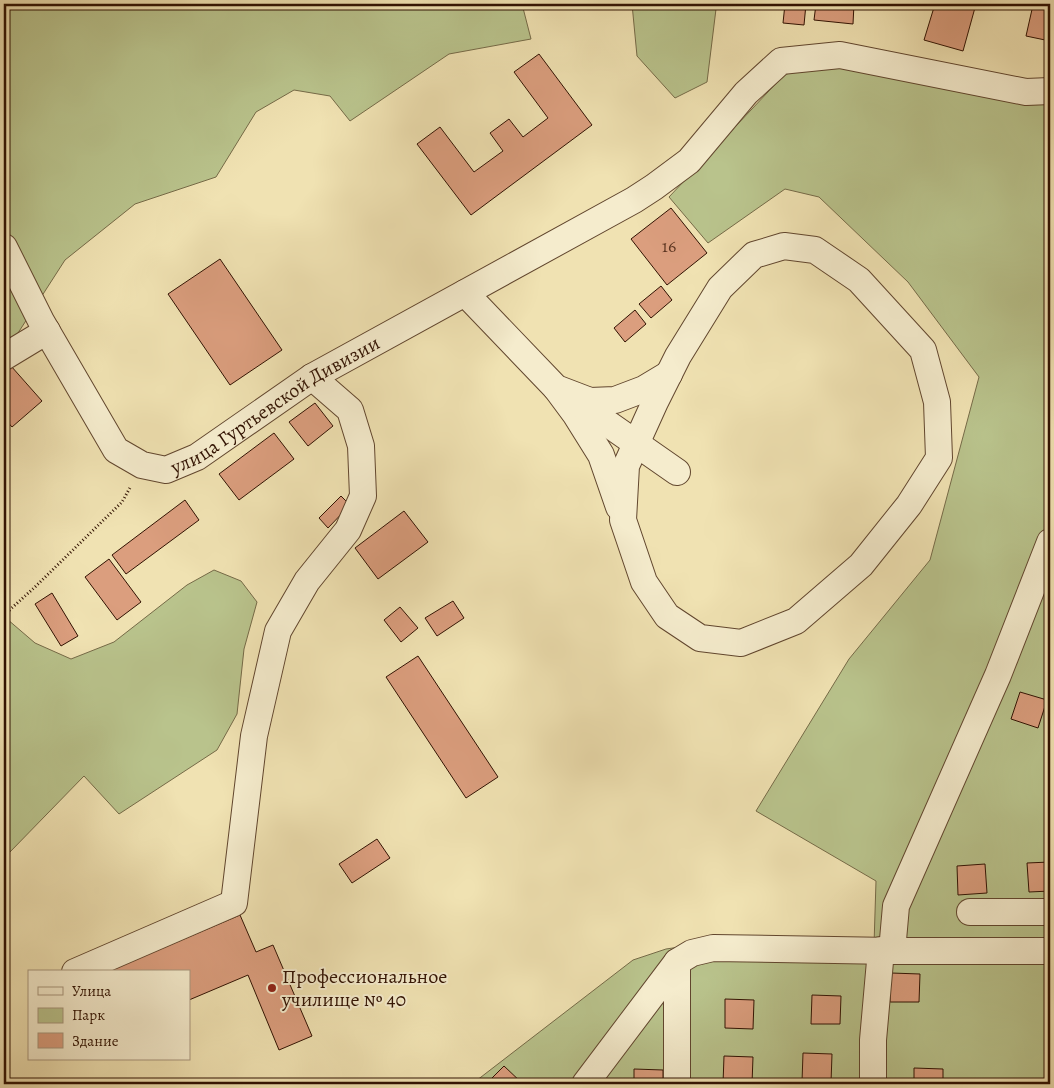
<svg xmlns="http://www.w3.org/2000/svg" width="1054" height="1088" font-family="Alegreya,serif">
<rect width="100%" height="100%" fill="#f0e2b2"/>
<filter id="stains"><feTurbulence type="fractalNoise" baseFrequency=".004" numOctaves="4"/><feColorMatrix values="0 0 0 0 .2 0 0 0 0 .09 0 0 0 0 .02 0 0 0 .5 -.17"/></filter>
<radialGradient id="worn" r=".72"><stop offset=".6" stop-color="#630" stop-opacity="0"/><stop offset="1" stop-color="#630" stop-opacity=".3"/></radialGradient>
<!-- green -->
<path fill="#b9c38c" stroke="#756a47" d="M 4,4 L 522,4 L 531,39 L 449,54 L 350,121 L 330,96 L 294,90 L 256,112 L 216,177 L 135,204 L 65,260 L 18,333 L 4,346 Z
M 632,4 L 715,4 L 716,9 L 707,82 L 675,98 L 637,56 Z
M 818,63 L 1050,102 L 1050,1084 L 472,1084 L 633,960 L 666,949 L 707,943 L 874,945 L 876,881 L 756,811 L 849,659 L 930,560 L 979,377 L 908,282 L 819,197 L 785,189 L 708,243 L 669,197 L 784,75 Z
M 214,570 L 241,581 L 257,602 L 244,649 L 237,714 L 217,750 L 119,814 L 84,776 L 9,853 L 4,844 L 4,621 L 7,619 L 35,643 L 71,659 L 114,642 L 187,585 Z"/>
<!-- building -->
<path fill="#db9e7e" stroke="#311202" d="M 785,4 L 806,4 L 804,25 L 783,23 Z
M 816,4 L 854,4 L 853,24 L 814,20 Z
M 935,4 L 976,4 L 963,51 L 924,40 Z
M 1033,5 L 1050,9 L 1050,41 L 1026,36 Z
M 539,54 L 592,125 L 471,215 L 417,144 L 440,127 L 474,172 L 503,151 L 490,133 L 509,119 L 523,137 L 548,118 L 514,72 Z
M 671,208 L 707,253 L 667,285 L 631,239 Z
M 220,259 L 282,350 L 230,385 L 168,294 Z
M 661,286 L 672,300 L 651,318 L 639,304 Z
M 635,310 L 646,324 L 625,342 L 614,328 Z
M 11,366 L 42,401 L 12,427 L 4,418 L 4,373 Z
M 315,403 L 333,426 L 308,446 L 289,422 Z
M 274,433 L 294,459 L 239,500 L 219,474 Z
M 341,496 L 350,505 L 328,528 L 319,518 Z
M 185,500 L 199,520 L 126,574 L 112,555 Z
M 404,511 L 428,542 L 378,579 L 355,548 Z
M 109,559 L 141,602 L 117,620 L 85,577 Z
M 52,593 L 78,636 L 61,646 L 35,604 Z
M 453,601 L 464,618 L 437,636 L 425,618 Z
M 400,607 L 418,628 L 401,642 L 384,620 Z
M 418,656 L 498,777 L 466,798 L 386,677 Z
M 1020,692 L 1047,700 L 1038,728 L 1011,719 Z
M 377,839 L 390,858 L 352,883 L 339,864 Z
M 1050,862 L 1050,891 L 1029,892 L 1027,863 Z
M 985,864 L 987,893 L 958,895 L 957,866 Z
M 240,915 L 256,952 L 273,945 L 312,1036 L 279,1050 L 248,975 L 189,1000 L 189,972 L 106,972 Z
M 891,973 L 920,974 L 919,1002 L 890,1002 Z
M 812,995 L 841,996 L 840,1024 L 811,1024 Z
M 725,999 L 754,1000 L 753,1029 L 725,1028 Z
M 1048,1051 L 1050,1051 L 1050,1079 L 1047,1079 Z
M 803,1053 L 832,1054 L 831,1083 L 802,1082 Z
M 724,1056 L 753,1057 L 752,1084 L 723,1084 Z
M 504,1066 L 523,1084 L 486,1084 Z
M 914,1068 L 943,1069 L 943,1084 L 914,1084 Z
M 634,1069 L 663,1070 L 663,1084 L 634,1084 Z"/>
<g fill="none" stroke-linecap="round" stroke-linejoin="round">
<defs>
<g id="minor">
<path d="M 784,246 L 815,250 L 859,280 L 923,350 L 937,402 L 939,458 L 909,505 L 861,565 L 796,621 L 741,643 L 700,638 L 667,616 L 644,582 L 623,520 L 626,466 L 655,402 L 678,356 L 720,288 L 754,255 Z"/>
<path id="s1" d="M 4,247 L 41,321 L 116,450 L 142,465 L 166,470 L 197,457 L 312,377 L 634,200 L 654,187 L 689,161 L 746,93 L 781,61 L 840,55 L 1026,92 L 1050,91"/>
<path d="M 465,293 L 556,388 L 590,401 L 615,400 L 644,389 L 669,374"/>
<path d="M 4,357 L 47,331"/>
<path d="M 556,388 L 576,415 L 601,455 L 619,507"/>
<path d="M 571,398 L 677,472"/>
<path d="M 1050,542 L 998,675 L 896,906 L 892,951 L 1050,951"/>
<path d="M 970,912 L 1050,912"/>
<path d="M 75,972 L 234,903 L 254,736 L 278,631 L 307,581 L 348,530 L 363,496 L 361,446 L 350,410 L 312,377"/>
<path d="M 585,1084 L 677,962 L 692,953 L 713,948 L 892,951"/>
<path d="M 677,1084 L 677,962"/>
<path d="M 873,1084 L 873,1040 L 881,950"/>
</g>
</defs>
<!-- minor casing -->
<use href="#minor" stroke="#61462e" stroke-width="28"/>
<!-- path -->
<path stroke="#311202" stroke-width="3" stroke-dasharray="1 2.5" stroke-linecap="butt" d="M 4,615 L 35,587 L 122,502 L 131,486"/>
<!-- minor -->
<use href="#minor" stroke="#f5eccd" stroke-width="26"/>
</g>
<!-- markers -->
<circle fill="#8f2418" stroke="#f5eccd" stroke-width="2" cx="272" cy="988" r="5"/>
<g text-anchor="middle" stroke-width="4" stroke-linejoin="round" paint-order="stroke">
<!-- number labels -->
<g font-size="18" fill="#5c3521">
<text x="669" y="252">16</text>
</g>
<!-- street labels -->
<g font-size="20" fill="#311202" stroke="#f5eccd">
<text dy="7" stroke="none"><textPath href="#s1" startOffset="414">улица Гуртьевской Дивизии</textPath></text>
</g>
<!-- poi labels -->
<g font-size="20" fill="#311202" stroke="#f5eccd" text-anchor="start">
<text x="282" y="983">Профессиональное<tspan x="282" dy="23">училище № 40</tspan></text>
</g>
</g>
<!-- margin -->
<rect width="1054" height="1088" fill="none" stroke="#f0e2b2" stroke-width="20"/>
<rect x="5" y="5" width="1044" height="1078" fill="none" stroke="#311202" stroke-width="2.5"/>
<rect x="10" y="10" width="1034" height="1068" fill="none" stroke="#311202"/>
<!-- legend -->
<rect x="28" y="970" width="162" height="90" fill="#f5eccd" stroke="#a7957c"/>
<rect x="38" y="987" width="25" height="8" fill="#f5eccd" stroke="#a7957c"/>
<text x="72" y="996" font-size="15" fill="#311202">Улица</text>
<rect x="38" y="1008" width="25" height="15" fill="#b9c38c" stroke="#a7957c"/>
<text x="72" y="1020" font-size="15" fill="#311202">Парк</text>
<rect x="38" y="1033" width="25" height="15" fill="#db9e7e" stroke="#a7957c"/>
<text x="72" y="1046" font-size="15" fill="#311202">Здание</text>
<rect width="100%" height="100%" filter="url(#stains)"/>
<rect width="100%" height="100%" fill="url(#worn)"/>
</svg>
